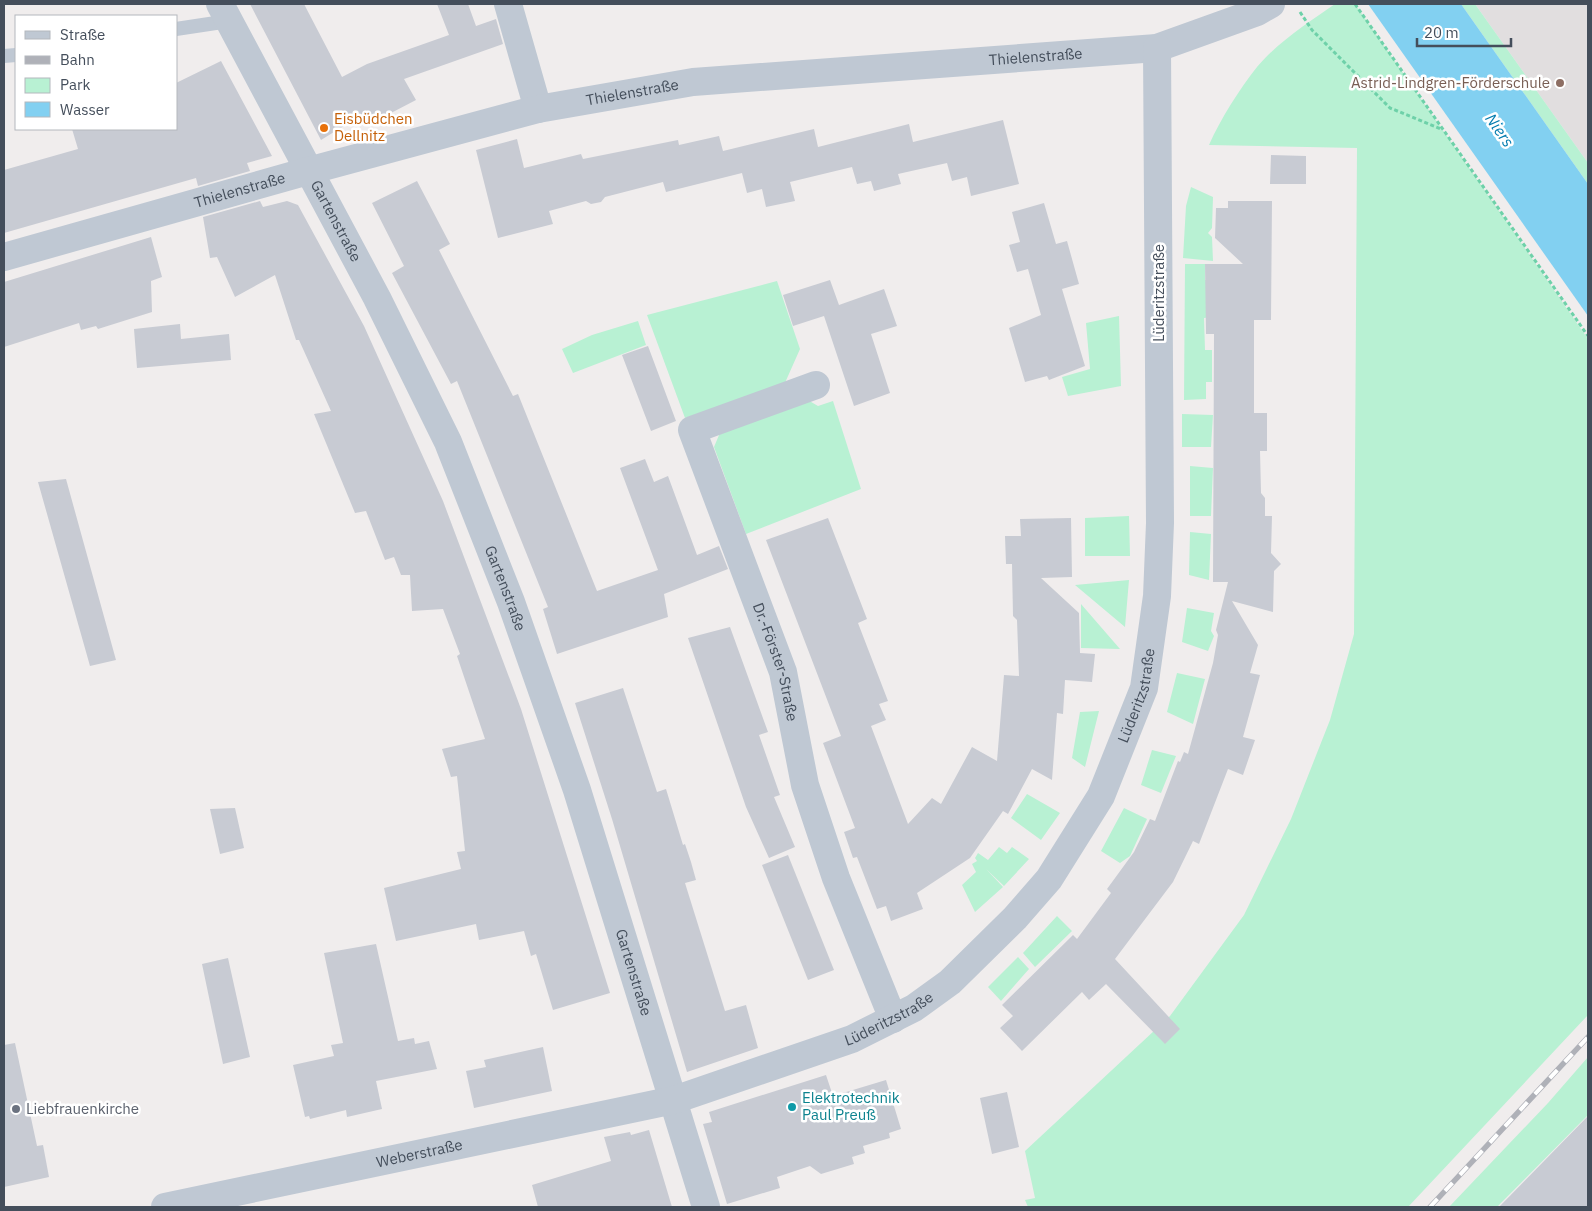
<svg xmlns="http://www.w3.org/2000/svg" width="1592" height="1211" font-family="'IBM Plex Sans',sans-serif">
<rect width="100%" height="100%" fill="#f0eded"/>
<!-- education -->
<path fill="#e1dedf" d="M 1475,4 L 1588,4 L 1588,163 Z"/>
<!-- green -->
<path fill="#b8f1d3" d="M 1335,4 L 1355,4 L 1588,339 L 1588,1015 L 1408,1207 L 1028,1207 L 1025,1200 L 1035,1198 L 1025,1151 L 1170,1016 L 1244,915 L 1291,819 L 1330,720 L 1354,634 L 1357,148 L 1209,145 C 1221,118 1239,90 1257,67 C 1278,42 1309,22 1335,4 Z
M 1461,4 L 1475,4 L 1588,163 L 1588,184 Z
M 1191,187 L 1213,197 L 1212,228 L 1208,233 L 1212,237 L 1213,261 L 1183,258 L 1186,206 Z
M 1185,264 L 1205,264 L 1205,280 L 1214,280 L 1214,317 L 1204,318 L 1205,350 L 1212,350 L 1212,382 L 1206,382 L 1206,399 L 1184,400 Z
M 777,281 L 800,349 L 784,385 L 685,418 L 647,315 Z
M 1119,316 L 1121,386 L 1068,396 L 1062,377 L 1090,369 L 1086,323 Z
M 638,321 L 646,345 L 573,373 L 562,349 L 592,335 Z
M 806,399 L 818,406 L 833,401 L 861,489 L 746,534 L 714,447 L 722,428 Z
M 1182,414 L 1213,415 L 1211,447 L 1182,447 Z
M 1190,466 L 1213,468 L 1211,516 L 1190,516 Z
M 1129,516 L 1130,556 L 1085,556 L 1085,518 Z
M 1190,532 L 1211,534 L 1209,580 L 1189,575 Z
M 1129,580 L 1125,627 L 1075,585 Z
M 1081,604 L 1120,649 L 1081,648 Z
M 1187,608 L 1214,613 L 1211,631 L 1214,636 L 1208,651 L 1182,642 Z
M 1177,673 L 1205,679 L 1193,724 L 1167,712 Z
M 1099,711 L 1085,767 L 1072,758 L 1080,712 Z
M 1152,750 L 1176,756 L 1161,793 L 1141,785 Z
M 1027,794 L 1060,813 L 1041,840 L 1011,818 Z
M 1124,808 L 1147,819 L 1130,856 L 1120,863 L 1101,851 Z
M 999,847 L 1007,853 L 1012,847 L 1029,859 L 1004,886 L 986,869 L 1003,887 L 975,912 L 962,885 L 976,872 L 972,864 L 977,861 L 975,858 L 978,853 L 988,860 Z
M 1057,916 L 1072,931 L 1035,967 L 1023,953 Z
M 1018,957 L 1029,969 L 1001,1001 L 988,987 Z
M 1588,1057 L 1588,1115 L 1497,1207 L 1449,1207 L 1548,1103 Z"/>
<!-- water -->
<path fill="#82d0f1" d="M 1368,4 L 1461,4 L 1588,184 L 1588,316 Z"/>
<!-- building -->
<path fill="#c8cbd3" d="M 250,4 L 304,4 L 342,77 L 367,64 L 449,35 L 437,4 L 468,4 L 476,26 L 496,19 L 503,44 L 404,79 L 416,100 L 366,126 L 360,116 L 321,140 Z
M 221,61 L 272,156 L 247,163 L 250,171 L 198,186 L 196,178 L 4,233 L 4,170 L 78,149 L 72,129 L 176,129 L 176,83 Z
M 1003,120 L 1019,184 L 971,196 L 967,177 L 952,181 L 947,163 L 898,174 L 901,184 L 874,191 L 871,181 L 857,184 L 852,167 L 790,182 L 795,201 L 766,207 L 762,189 L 747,193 L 742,173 L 666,192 L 663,182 L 605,197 L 601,202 L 591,204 L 586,201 L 549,211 L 553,224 L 498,238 L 476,150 L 517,139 L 524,168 L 581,154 L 583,159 L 678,140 L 679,145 L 719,136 L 723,151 L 814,129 L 818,147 L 909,124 L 913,142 Z
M 1271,155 L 1306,156 L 1306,184 L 1270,184 Z
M 417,181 L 450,244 L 439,250 L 513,396 L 518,394 L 597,591 L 658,570 L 620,468 L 645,459 L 654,482 L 668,476 L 697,555 L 719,546 L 728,569 L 664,594 L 668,617 L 557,654 L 543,609 L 548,607 L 457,381 L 451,384 L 392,273 L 404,266 L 372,203 Z
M 260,201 L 263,207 L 287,201 L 298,205 L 364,326 L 443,501 L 521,709 L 610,993 L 553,1010 L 536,954 L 531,956 L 524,931 L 479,940 L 476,924 L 396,941 L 384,888 L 461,869 L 457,852 L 465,851 L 457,776 L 451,777 L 442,749 L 485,739 L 457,656 L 460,654 L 443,609 L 412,611 L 410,575 L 401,575 L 394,557 L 385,560 L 366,511 L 355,513 L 314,414 L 331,411 L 299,340 L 296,340 L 275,275 L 235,297 L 217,257 L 210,258 L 203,217 Z
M 1228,201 L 1272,201 L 1271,320 L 1254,320 L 1254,413 L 1267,413 L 1267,451 L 1260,451 L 1261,493 L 1265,498 L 1265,516 L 1272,516 L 1271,553 L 1281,564 L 1274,571 L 1273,612 L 1232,601 L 1258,645 L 1250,673 L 1260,675 L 1243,737 L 1255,740 L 1243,775 L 1228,769 L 1199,844 L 1193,841 L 1173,882 L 1115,959 L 1180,1029 L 1165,1044 L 1106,984 L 1089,1000 L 1082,992 L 1022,1051 L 1000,1028 L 1013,1016 L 1002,1005 L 1073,935 L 1077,939 L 1111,893 L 1107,889 L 1134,852 L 1150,819 L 1155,821 L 1178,761 L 1180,762 L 1184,752 L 1188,754 L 1213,663 L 1218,635 L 1216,630 L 1228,582 L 1213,582 L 1214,334 L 1206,334 L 1205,264 L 1243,264 L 1215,238 L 1216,208 L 1228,208 Z
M 1044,203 L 1056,244 L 1067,241 L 1079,284 L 1062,289 L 1085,366 L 1049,380 L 1047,376 L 1025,382 L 1009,328 L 1041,315 L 1028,269 L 1017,272 L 1009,245 L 1020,242 L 1012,212 Z
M 151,237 L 162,277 L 151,281 L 152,312 L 98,329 L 96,326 L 81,330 L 79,323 L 4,347 L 4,282 Z
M 830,280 L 839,305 L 884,289 L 897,326 L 871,334 L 890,393 L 854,406 L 824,316 L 793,326 L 783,295 Z
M 180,324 L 181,339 L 229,334 L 231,360 L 137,368 L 134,329 Z
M 648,346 L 676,421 L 651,431 L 622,355 Z
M 66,479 L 116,660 L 90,666 L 38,482 Z
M 828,518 L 867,619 L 858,623 L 888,701 L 879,704 L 886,720 L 871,726 L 908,824 L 932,798 L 941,804 L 972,747 L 997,761 L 1004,675 L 1019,676 L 1017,620 L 1013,616 L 1012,564 L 1006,564 L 1005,536 L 1021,536 L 1020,519 L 1071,518 L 1072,577 L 1041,578 L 1079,613 L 1080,653 L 1095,654 L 1092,682 L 1065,680 L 1063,714 L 1057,713 L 1052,780 L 1032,769 L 1008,814 L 1003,811 L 970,858 L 917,893 L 923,909 L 891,921 L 886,906 L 877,909 L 857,857 L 853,858 L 844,832 L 855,828 L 823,743 L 841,736 L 766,540 Z
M 730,627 L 768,732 L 759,735 L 780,795 L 774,797 L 795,847 L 769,858 L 746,807 L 688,638 Z
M 623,688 L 657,792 L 666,789 L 683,845 L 685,844 L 691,862 L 696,880 L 685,883 L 725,1011 L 746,1005 L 758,1048 L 687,1072 L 612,819 L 575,703 Z
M 235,808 L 244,848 L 220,854 L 210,809 Z
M 788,855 L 834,970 L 808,980 L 762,865 Z
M 376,944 L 398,1041 L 414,1038 L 415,1044 L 429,1041 L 437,1069 L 376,1081 L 382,1109 L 347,1117 L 346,1110 L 310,1119 L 309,1116 L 305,1117 L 293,1065 L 334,1056 L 331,1045 L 343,1043 L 324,953 Z
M 228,958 L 250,1057 L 223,1064 L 202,964 Z
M 15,1043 L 37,1146 L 43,1145 L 49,1177 L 4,1187 L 4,1045 Z
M 543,1047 L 552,1091 L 474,1108 L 466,1071 L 486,1067 L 484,1060 Z
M 826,1075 L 833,1096 L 886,1080 L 901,1129 L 889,1133 L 890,1138 L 863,1146 L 865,1153 L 852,1157 L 854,1164 L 821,1174 L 810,1166 L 777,1177 L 780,1188 L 727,1204 L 703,1124 L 712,1122 L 709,1112 Z
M 1007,1092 L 1019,1147 L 992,1154 L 980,1098 Z
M 1588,1116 L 1588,1207 L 1499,1207 Z
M 649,1130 L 672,1207 L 538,1207 L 532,1185 L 611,1161 L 604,1137 L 630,1132 L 631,1135 Z"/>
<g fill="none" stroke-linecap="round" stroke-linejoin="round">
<!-- path -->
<path stroke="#6ed1a9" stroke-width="3" stroke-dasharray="4 2.5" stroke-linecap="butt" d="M 1355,4 L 1588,336
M 1300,12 L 1312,30 L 1390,108 L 1441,129"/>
<!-- lane -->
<path stroke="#bfc8d3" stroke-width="14" d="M 176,29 L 229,21
M 4,56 L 16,55"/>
<!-- street -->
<g stroke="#bfc8d3" stroke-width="28">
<path id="s1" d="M 220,4 L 377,298 L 448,442 L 511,602 L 577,790 L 706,1207"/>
<path d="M 508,4 L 538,109"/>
<path id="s2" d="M 4,257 L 308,171 L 538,109 L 693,82 L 1157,48 L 1257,12 L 1271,4"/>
<path id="s3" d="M 816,385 L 692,430 L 783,672 L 805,785 L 836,878 L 893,1019"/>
<path id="s4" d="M 165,1207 L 674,1100 L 852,1039 L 914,1008 L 950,982 L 1015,918 L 1049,879 L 1101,796 L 1144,688 L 1157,596 L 1160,523 L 1157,48"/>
</g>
<defs>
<path id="rail" d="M 1430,1207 L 1588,1037"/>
</defs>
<!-- rail casing -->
<use href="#rail" stroke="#afb1b8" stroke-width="5.5"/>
<!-- rail -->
<use href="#rail" stroke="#fff" stroke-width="4" stroke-dasharray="11" stroke-linecap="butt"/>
</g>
<!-- markers -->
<circle fill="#8d6e63" stroke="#fff" stroke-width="2" cx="1560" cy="83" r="5"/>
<circle fill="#e8710a" stroke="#fff" stroke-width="2" cx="324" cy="128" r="5"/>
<circle fill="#0f9aa8" stroke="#fff" stroke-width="2" cx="792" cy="1107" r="5"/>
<circle fill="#6b7280" stroke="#fff" stroke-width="2" cx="16" cy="1109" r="5"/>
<g text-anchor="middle" stroke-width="5" stroke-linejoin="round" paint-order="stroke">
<!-- street labels -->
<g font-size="15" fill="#444e5b" stroke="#fff">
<text dy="5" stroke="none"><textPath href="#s2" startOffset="1055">Thielenstraße</textPath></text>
<text dy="5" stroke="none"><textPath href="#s2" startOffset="650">Thielenstraße</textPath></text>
<text dy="5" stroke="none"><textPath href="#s2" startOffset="245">Thielenstraße</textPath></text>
<text dy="5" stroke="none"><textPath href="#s1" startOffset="246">Gartenstraße</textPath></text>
<text transform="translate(1159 293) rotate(-90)" y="5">Lüderitzstraße</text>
<text dy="5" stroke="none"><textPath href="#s1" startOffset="651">Gartenstraße</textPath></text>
<text dy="5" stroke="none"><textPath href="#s3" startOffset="379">Dr.-Förster-Straße</textPath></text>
<text dy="5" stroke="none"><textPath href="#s4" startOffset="1170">Lüderitzstraße</textPath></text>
<text dy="5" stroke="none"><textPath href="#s1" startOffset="1056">Gartenstraße</textPath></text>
<text dy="5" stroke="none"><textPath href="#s4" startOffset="750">Lüderitzstraße</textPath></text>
<text dy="5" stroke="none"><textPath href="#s4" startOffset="260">Weberstraße</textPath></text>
</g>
<!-- education labels -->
<g font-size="15" fill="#785e54" stroke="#fff" text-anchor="end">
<text x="1550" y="88">Astrid-Lindgren-Förderschule</text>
</g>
<!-- food labels -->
<g font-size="15" fill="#c56008" stroke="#fff" text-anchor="start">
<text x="334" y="124">Eisbüdchen<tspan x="334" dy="17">Dellnitz</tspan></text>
</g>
<!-- culture labels -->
<g font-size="15" fill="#0d838f" stroke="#fff" text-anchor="start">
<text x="802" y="1103">Elektrotechnik<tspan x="802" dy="17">Paul Preuß</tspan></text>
</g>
<!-- worship labels -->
<g font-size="15" fill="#5b616d" stroke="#fff" text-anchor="start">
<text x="26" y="1114">Liebfrauenkirche</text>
</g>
<!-- water labels -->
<g font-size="16" font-style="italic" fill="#047caf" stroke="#fff">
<text transform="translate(1500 130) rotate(55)" y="6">Niers</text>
</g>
</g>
<!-- border -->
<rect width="1592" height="1211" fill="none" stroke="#444e5b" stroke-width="10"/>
<!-- legend -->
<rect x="15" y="15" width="162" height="115" fill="#ffffff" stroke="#b4b8bd"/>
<rect x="25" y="31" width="25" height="8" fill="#bfc8d3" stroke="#b4b8bd"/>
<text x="60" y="40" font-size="15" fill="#444e5b">Straße</text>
<rect x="25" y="56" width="25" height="8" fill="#afb1b8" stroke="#b4b8bd"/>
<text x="60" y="65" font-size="15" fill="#444e5b">Bahn</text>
<rect x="25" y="78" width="25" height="15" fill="#b8f1d3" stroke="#b4b8bd"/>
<text x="60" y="90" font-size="15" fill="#444e5b">Park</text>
<rect x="25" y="102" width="25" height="15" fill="#82d0f1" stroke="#b4b8bd"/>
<text x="60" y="115" font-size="15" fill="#444e5b">Wasser</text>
<!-- scale -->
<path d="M1417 38v8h94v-8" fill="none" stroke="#444e5b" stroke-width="2.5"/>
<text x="1424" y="38" font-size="15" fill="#444e5b" stroke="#ffffff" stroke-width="4" paint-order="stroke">20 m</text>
</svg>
